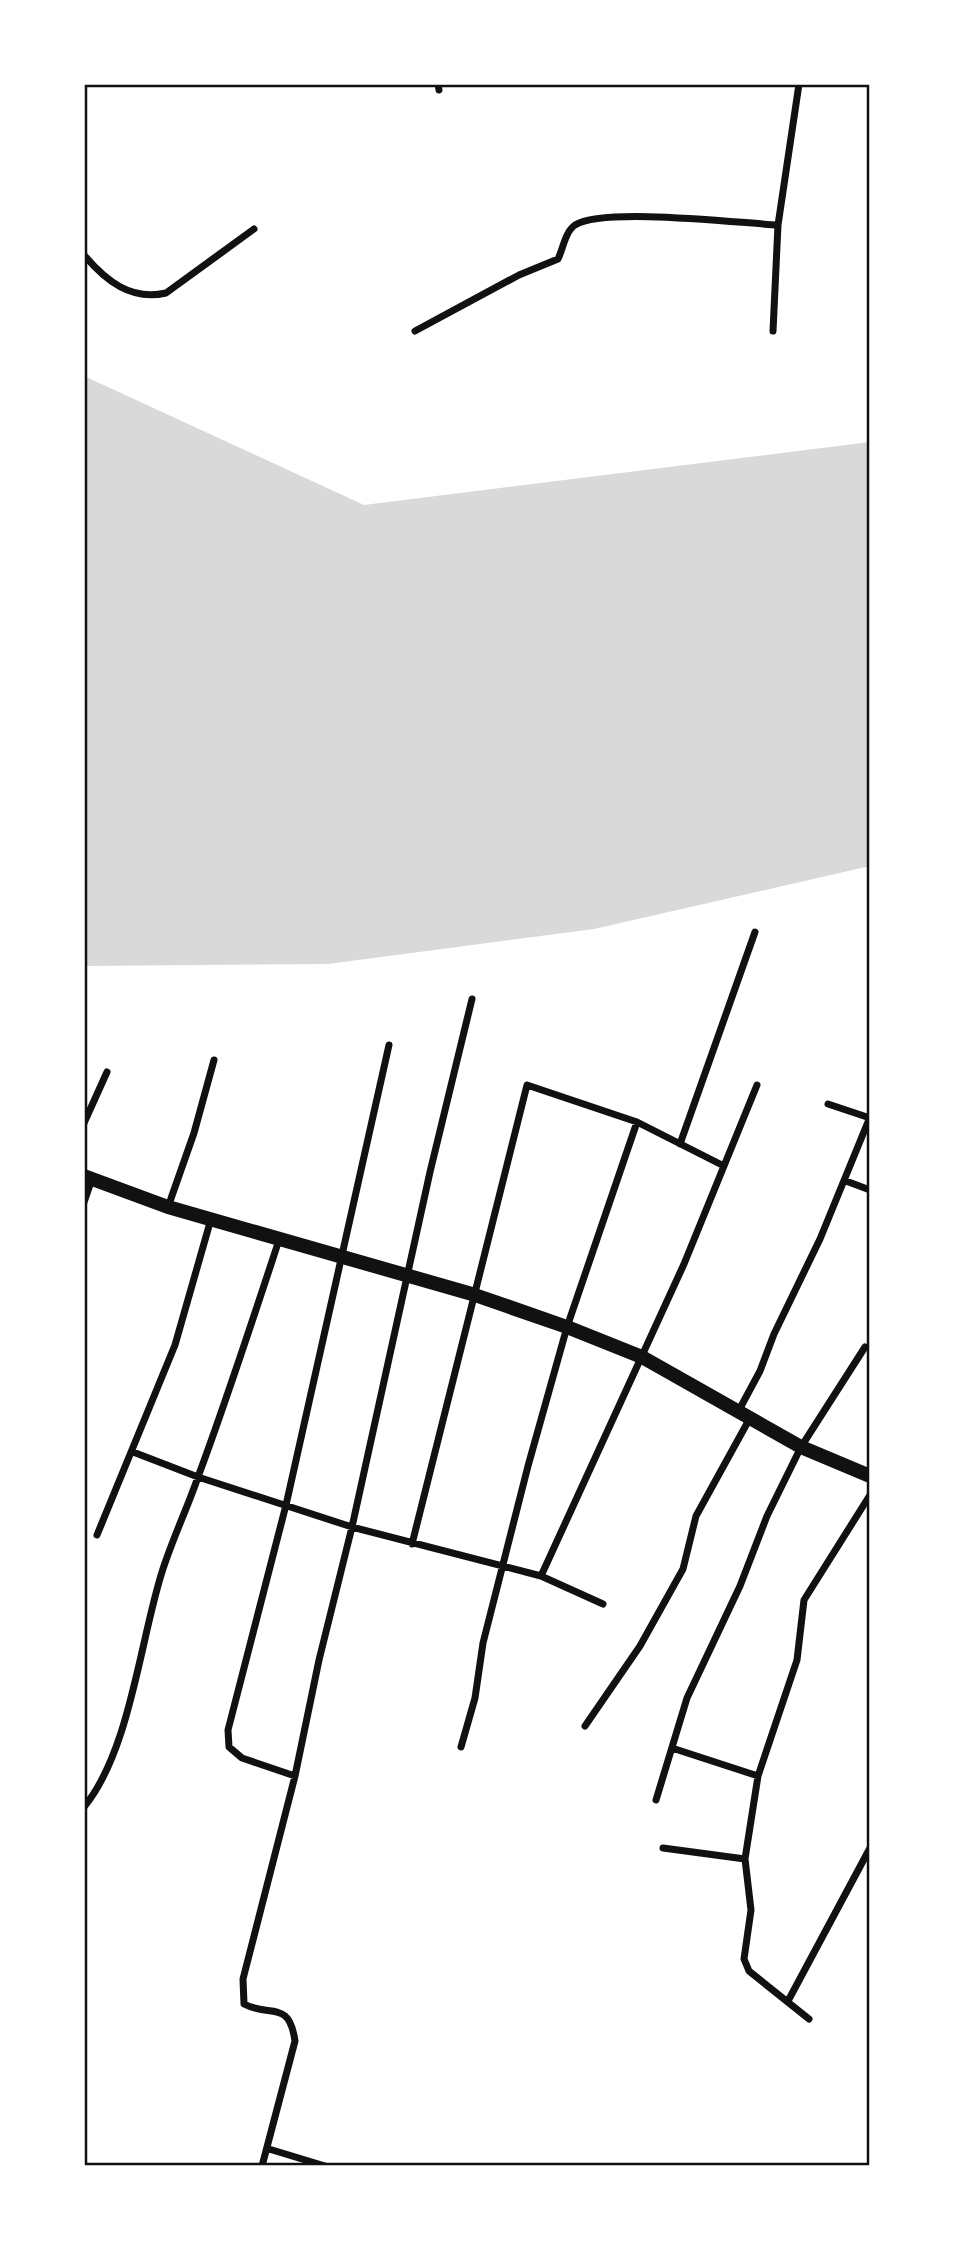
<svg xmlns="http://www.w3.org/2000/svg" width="954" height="2250" font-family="'Nunito Sans',sans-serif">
<rect width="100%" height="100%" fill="#fff"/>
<!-- water -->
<path fill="#d9d9d9" d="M 84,376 L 364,505 L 870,442 L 870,866 L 594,929 L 328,964 L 84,966 Z"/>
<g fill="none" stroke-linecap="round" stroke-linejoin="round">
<!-- minor -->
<path stroke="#111" stroke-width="7" d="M 438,84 L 439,90
M 84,255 C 106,281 131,301 166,293 L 254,229
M 415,331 L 519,275 L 558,259 C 563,249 565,232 575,225 C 604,207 739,223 778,225
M 773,331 L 778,225 L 799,84
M 828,1104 L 870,1118
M 84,1123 L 107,1072
M 680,1144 L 755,932
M 846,1181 L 870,1190
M 84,1202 L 92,1179
M 168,1207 L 194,1133 L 214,1060
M 738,1412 L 760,1371 L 774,1334 L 820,1239 L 870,1117
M 133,1452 L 198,1477 L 352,1527 L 541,1576 L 603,1604
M 97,1535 L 175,1345 L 211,1219
M 412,1544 L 527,1085 L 637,1122 L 724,1166
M 541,1576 L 684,1264 L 757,1085
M 585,1726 L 640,1646 L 683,1569 L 696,1516 L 750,1418
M 461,1747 L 475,1698 L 483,1643 L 528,1466 L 567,1327 L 637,1122
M 672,1748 L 758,1776
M 295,1776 L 242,1758 L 229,1747 L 228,1730 L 286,1505 L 389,1045
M 656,1800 L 687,1698 L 740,1586 L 767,1516 L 801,1447 L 865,1347
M 84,1807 C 130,1751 140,1641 162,1572 C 172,1540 187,1509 198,1477 C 227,1399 253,1319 279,1240
M 663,1848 L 745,1859
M 788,2001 L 870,1848
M 809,2019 L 749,1971 L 744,1959 L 751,1910 L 745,1859 L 758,1776 L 797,1660 L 804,1600 L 870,1495
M 269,2149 L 325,2166
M 262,2166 L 295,2041 C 289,1999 270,2018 244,2004 L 243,1979 L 295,1776 L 319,1660 L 352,1527 L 430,1172 L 472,999"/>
<!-- secondary -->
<path stroke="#111" stroke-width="14" d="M 84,1176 L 168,1207 L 472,1294 L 567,1327 L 642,1357 L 801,1447 L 870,1476"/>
</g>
<!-- border -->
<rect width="954" height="2250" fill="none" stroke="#ffffff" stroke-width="172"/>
<rect x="86" y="86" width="782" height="2078" fill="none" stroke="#111" stroke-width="2.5"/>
</svg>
